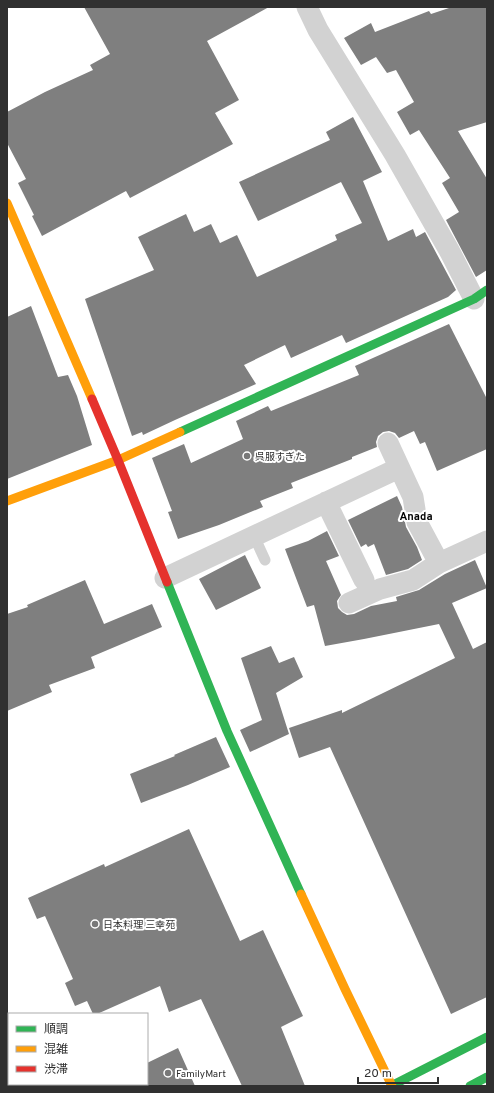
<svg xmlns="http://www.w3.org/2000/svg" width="494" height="1093" font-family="Overpass,'Noto Sans JP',sans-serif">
<rect width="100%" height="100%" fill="#fff"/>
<!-- building -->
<path fill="#7f7f7f" d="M 84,7 L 269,7 L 207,41 L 239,100 L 215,113 L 233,144 L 130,198 L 126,191 L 42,236 L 32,216 L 34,215 L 18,183 L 26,179 L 7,143 L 7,112 L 45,92 L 93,70 L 90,65 L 110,54 Z
M 452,7 L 487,7 L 487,122 L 458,131 L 487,179 L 487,270 L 476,277 L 446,220 L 459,212 L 442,183 L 450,178 L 419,130 L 410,135 L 397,112 L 414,102 L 396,70 L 387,73 L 376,57 L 361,65 L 344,38 L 371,23 L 375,32 L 429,11 L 431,14 Z
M 353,117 L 382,172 L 363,181 L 388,241 L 413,229 L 416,237 L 425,232 L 456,290 L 448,297 L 346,343 L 342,335 L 291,358 L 285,345 L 244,365 L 256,384 L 175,420 L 143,435 L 142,432 L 132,436 L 85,299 L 154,270 L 138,237 L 186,214 L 194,232 L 211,224 L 220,243 L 237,235 L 257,277 L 337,240 L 335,235 L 362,223 L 341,182 L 258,221 L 239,182 L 330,140 L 326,132 Z
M 31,306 L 58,377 L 68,375 L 77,396 L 92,445 L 7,479 L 7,317 Z
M 449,324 L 487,399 L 487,449 L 437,471 L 425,442 L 420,444 L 414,431 L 399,438 L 395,433 L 389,431 L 383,432 L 378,436 L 376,442 L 377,447 L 352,457 L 352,459 L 291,483 L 293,488 L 260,501 L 263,507 L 219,525 L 178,539 L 168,512 L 172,511 L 152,458 L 184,444 L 191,463 L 243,439 L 236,421 L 268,406 L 271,411 L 359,375 L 355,366 Z
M 397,496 L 402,507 L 406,527 L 417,547 L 422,560 L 408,569 L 386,575 L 374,544 L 368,547 L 366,544 L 361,547 L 348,520 Z
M 327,531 L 339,556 L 326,561 L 341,595 L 337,601 L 338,608 L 342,612 L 347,615 L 354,614 L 371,606 L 397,601 L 396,597 L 419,590 L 445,574 L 475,560 L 487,588 L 452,603 L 473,649 L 487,642 L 487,997 L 451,1014 L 330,747 L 299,758 L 289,728 L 342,710 L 342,713 L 455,658 L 439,624 L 364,639 L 325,646 L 314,605 L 307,607 L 285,549 L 308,541 Z
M 245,555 L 261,588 L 216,610 L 199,579 Z
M 85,580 L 104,624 L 152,604 L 162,627 L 91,657 L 95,668 L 49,685 L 52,692 L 7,711 L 7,614 L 28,607 L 27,605 Z
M 271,646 L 279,663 L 294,657 L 303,677 L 276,693 L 289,734 L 250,752 L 240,730 L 262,720 L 241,658 Z
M 216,737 L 230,767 L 188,785 L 141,803 L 130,774 L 175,756 L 174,755 Z
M 189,829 L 240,941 L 263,930 L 303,1016 L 281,1027 L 305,1086 L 242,1086 L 201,999 L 169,1012 L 160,986 L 97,1014 L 93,1014 L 87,1001 L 75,1006 L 65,983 L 73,979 L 45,916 L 37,919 L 28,898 L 104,864 L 105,867 Z
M 178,1048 L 195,1086 L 147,1086 L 147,1063 Z"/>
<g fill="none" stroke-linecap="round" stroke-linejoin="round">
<!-- lane -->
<path stroke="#d2d2d2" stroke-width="11" d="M 254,536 L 265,560"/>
<!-- street -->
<path stroke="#d2d2d2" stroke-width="21" d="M 307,7 L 318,30 L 395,155 L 450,252 L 474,299
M 388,443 L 413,497 L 417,522 L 439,563 L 487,541
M 326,502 L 364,580
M 165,578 L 399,468
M 349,603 L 380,589 L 413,580 L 439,563"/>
<!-- fast -->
<path stroke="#30b455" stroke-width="9" d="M 180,432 L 474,299 L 487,290
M 167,582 L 227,731 L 301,894
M 391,1086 L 487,1037
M 470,1086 L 487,1077"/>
<!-- slow -->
<path stroke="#ff9f0a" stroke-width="9" d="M 7,203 L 92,399
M 7,501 L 118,460 L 180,432
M 301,894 L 345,989 L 392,1086"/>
<!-- jam -->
<path stroke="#e5322d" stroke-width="9" d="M 92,399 L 118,460 L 167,582"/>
</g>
<!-- markers -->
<g fill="#787878" stroke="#fff" stroke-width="1.5">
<circle cx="247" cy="456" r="4"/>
<circle cx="95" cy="924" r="4"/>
<circle cx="168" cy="1073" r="4"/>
</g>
<g text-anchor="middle" stroke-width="4" stroke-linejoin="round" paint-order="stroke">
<!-- poi labels -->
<g font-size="10" fill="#303030" stroke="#fff" text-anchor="start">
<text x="255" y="460">呉服すぎた</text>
<text x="103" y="928">日本料理 三幸苑</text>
<text x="176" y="1077">FamilyMart</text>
</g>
<!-- neighbourhood labels -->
<g font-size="11" font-weight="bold" fill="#000" stroke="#fff">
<text x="416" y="520">Anada</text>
</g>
</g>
<!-- border -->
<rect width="494" height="1093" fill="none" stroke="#303030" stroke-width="16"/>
<!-- legend -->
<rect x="8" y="1013" width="140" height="72" fill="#ffffff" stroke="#acacac"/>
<rect x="16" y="1026" width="20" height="6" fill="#30b455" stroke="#acacac"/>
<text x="44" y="1033" font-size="12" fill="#303030">順調</text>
<rect x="16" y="1046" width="20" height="6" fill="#ff9f0a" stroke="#acacac"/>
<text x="44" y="1053" font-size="12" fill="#303030">混雑</text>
<rect x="16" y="1066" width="20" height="6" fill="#e5322d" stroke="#acacac"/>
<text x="44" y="1073" font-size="12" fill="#303030">渋滞</text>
<!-- scale -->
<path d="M358 1077v6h80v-6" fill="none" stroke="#303030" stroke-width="2"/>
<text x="364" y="1077" font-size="12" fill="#303030" stroke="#ffffff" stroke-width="3" paint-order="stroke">20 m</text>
</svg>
